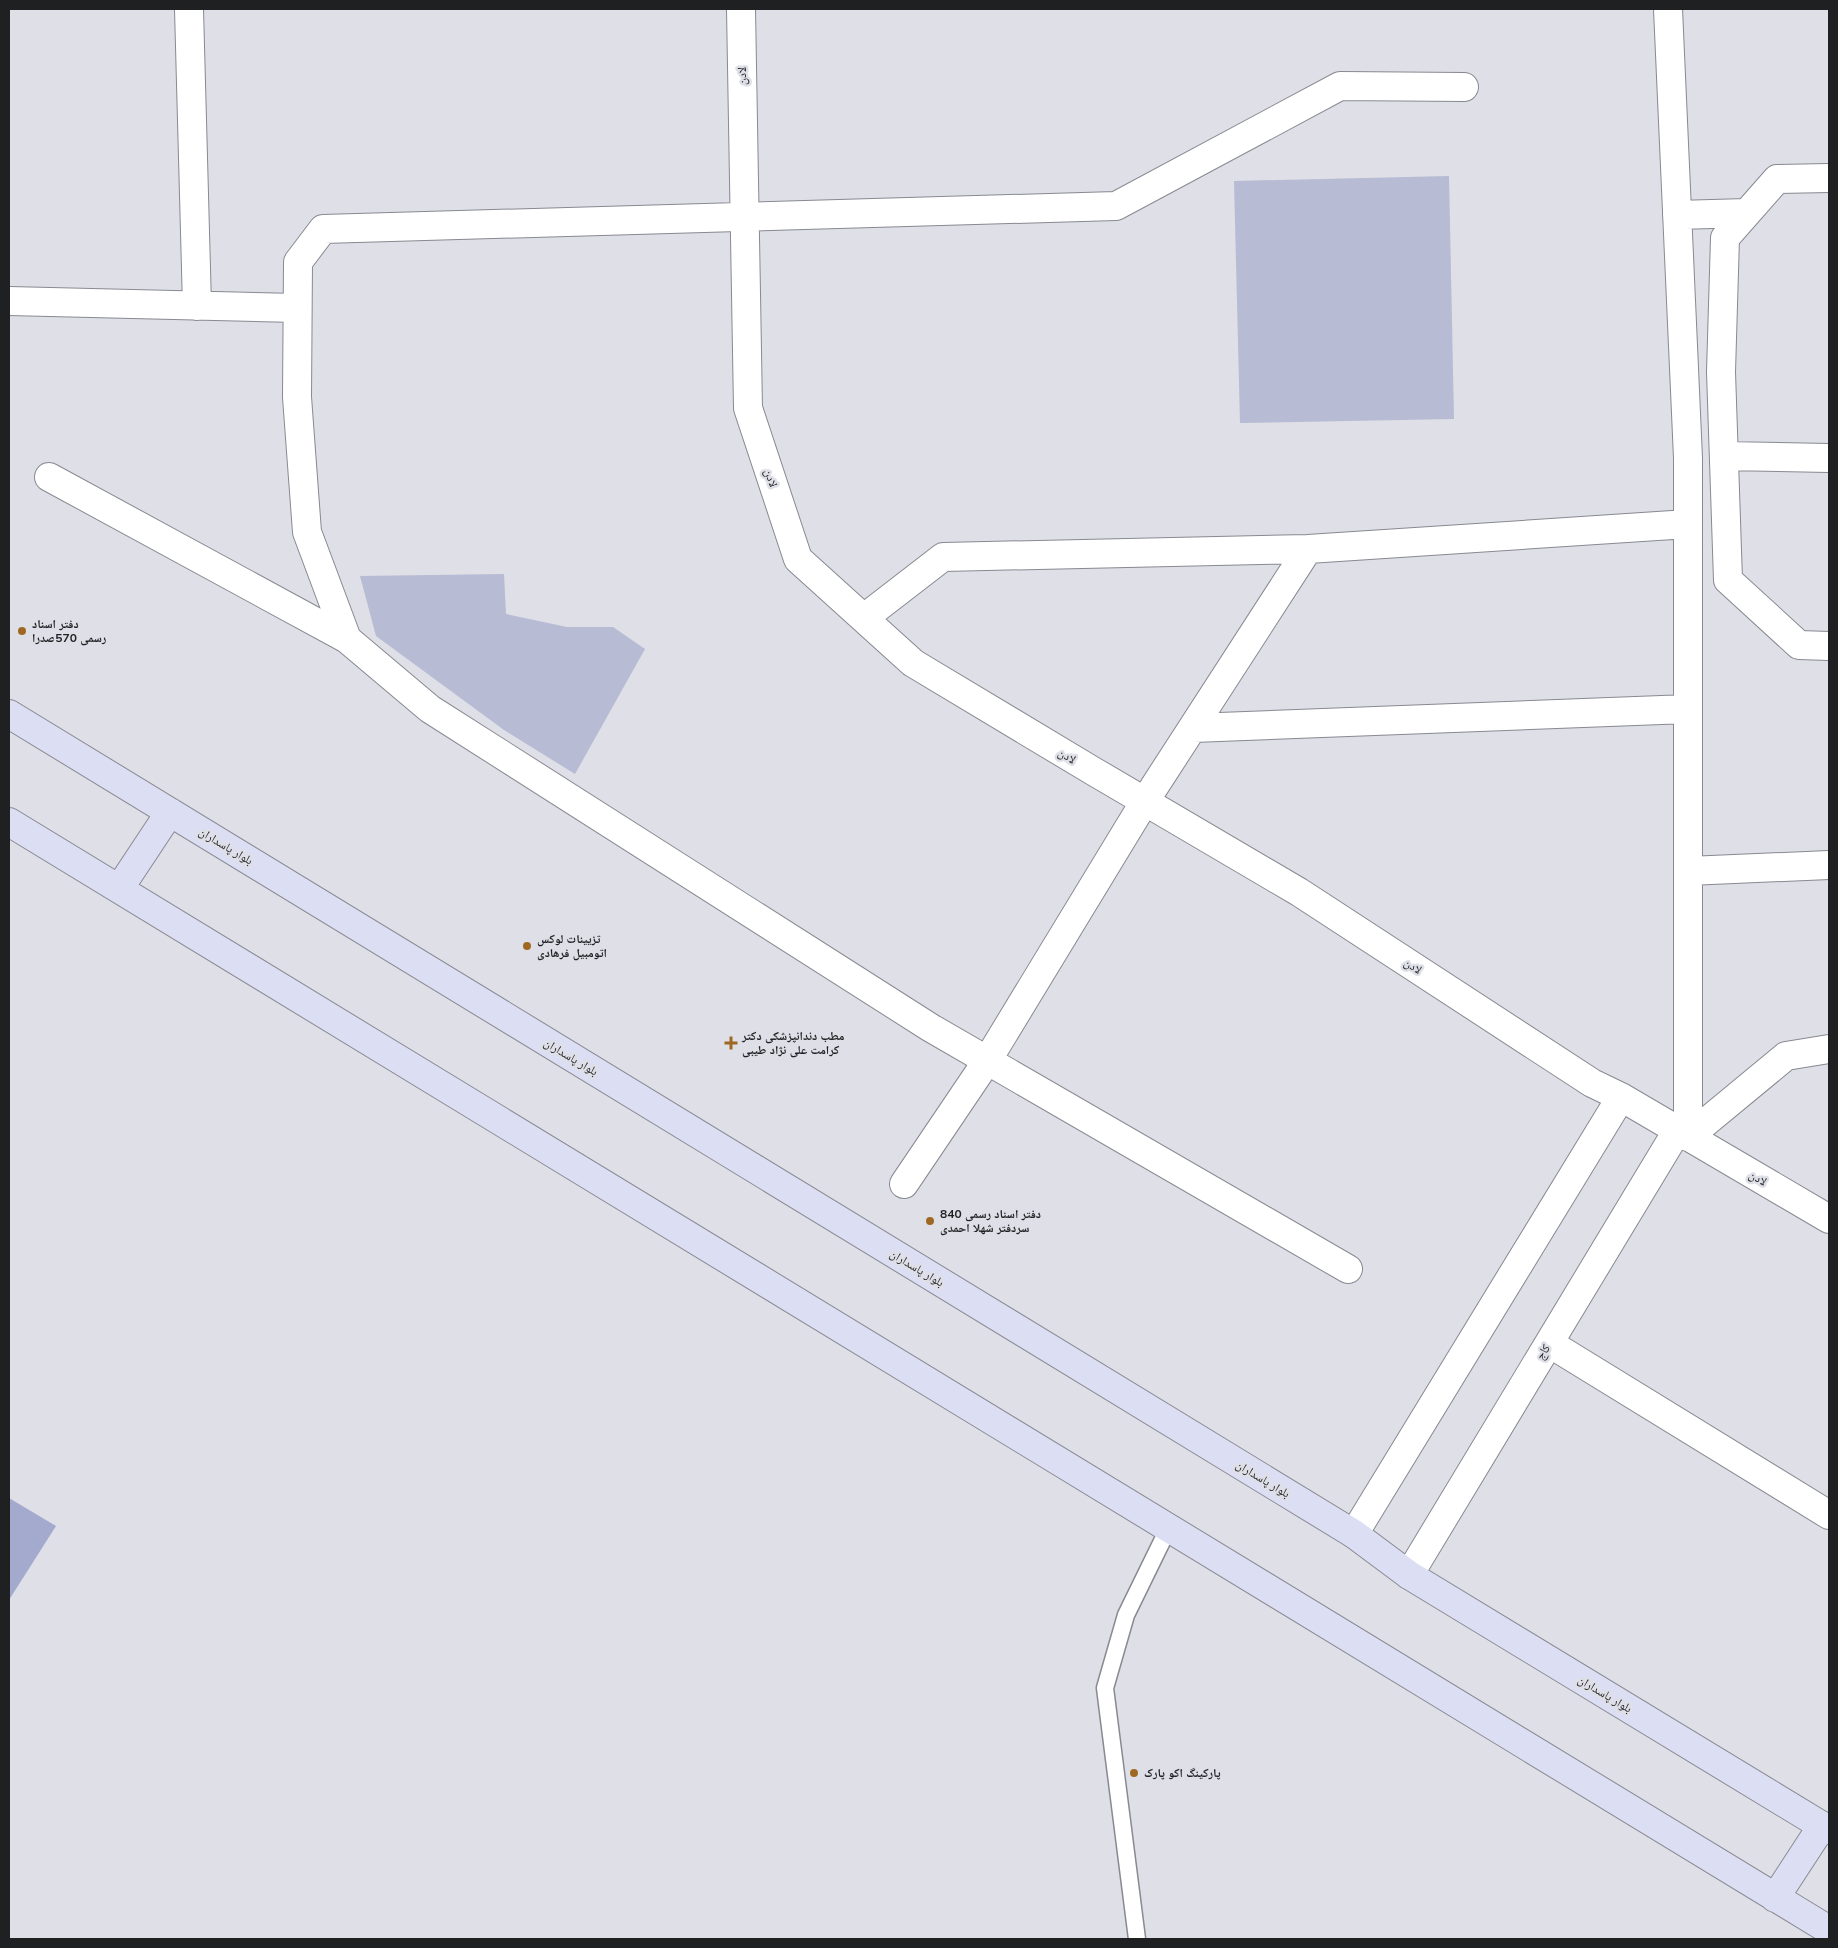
<svg xmlns="http://www.w3.org/2000/svg" width="1838" height="1948" font-family="Mulish,'Noto Naskh Arabic',sans-serif">
<rect width="100%" height="100%" fill="#dedfe7"/>
<!-- green -->
<path fill="#b7bbd3" d="M 1449,176 L 1454,419 L 1240,423 L 1234,181 Z
M 504,574 L 506,614 L 567,627 L 613,627 L 645,649 L 575,774 L 504,730 L 376,636 L 360,576 Z"/>
<!-- forest -->
<path fill="#a4aace" d="M 9,1498 L 56,1526 L 9,1600 Z"/>
<g fill="none" stroke-linecap="round" stroke-linejoin="round">
<defs>
<path id="lane" d="M 1137,1939 L 1105,1688 L 1126,1615 L 1169,1527"/>
<path id="street" d="M 189,9 L 197,306
M 741,9 L 748,408 L 798,559 L 913,663 L 1093,771 L 1299,892 L 1592,1083 L 1621,1097 L 1829,1219
M 1668,9 L 1688,458 L 1688,1137
M 1829,178 L 1777,179 L 1725,238 L 1721,372 L 1728,580 L 1799,645 L 1829,646
M 1677,215 L 1747,213
M 9,301 L 297,308
M 1724,456 L 1829,458
M 49,477 L 347,639
M 864,618 L 943,557 L 1308,549 L 1688,524
M 1193,728 L 1688,709
M 1688,871 L 1829,865
M 1688,1137 L 1786,1056 L 1829,1049
M 904,1184 L 987,1061 L 1145,801 L 1308,549
M 1348,1269 L 931,1028 L 430,709 L 347,639 L 307,532 L 297,397 L 298,262 L 323,229 L 1116,206 L 1340,86 L 1464,87
M 1549,1343 L 1829,1515
M 1354,1534 L 1621,1097
M 1409,1575 L 1677,1131"/>
<path id="secondary" d="M 9,714 L 1354,1534 L 1409,1575 L 1829,1830
M 9,822 L 1829,1930
M 119,889 L 170,812
M 1775,1898 L 1822,1826"/>
</defs>
<!-- lane casing -->
<use href="#lane" stroke="#888991" stroke-width="19"/>
<!-- street casing -->
<use href="#street" stroke="#888991" stroke-width="30"/>
<!-- secondary casing -->
<use href="#secondary" stroke="#888991" stroke-width="30"/>
<!-- lane -->
<use href="#lane" stroke="#fff" stroke-width="16"/>
<!-- street -->
<use href="#street" stroke="#fff" stroke-width="28"/>
<!-- secondary -->
<use href="#secondary" stroke="#dcdff4" stroke-width="28"/>
</g>
<!-- markers -->
<g fill="#9f6822" stroke="#dedfe7" stroke-width="2">
<circle cx="22" cy="631" r="5"/>
<circle cx="527" cy="946" r="5"/>
<path d="M728.5 1035.5h5v5h5v5h-5v5h-5v-5h-5v-5h5z"/>
<circle cx="930" cy="1221" r="5"/>
<circle cx="1134" cy="1773" r="5"/>
</g>
<g text-anchor="middle" stroke-width="5" stroke-linejoin="round" paint-order="stroke">
<!-- street labels -->
<g font-size="12" fill="#1f2022" stroke="#dedfe7">
<text transform="translate(742 76) rotate(-91)" y="4">لادن</text>
<text transform="translate(771 478) rotate(71)" y="4">لادن</text>
<text transform="translate(1067 756) rotate(31)" y="4">لادن</text>
<text transform="translate(226 846) rotate(31)" y="4">بلوار پاسداران</text>
<text transform="translate(1413 966) rotate(33)" y="4">لادن</text>
<text transform="translate(571 1057) rotate(31)" y="4">بلوار پاسداران</text>
<text transform="translate(1758 1178) rotate(30)" y="4">لادن</text>
<text transform="translate(917 1268) rotate(31)" y="4">بلوار پاسداران</text>
<text transform="translate(1543 1352) rotate(-59)" y="4">کاج</text>
<text transform="translate(1263 1479) rotate(31)" y="4">بلوار پاسداران</text>
<text transform="translate(1605 1694) rotate(31)" y="4">بلوار پاسداران</text>
</g>
<!-- poi labels -->
<g font-size="12" font-weight="bold" fill="#1f2022" stroke="#dedfe7" text-anchor="start">
<text x="32" y="628">دفتر اسناد<tspan x="32" dy="14">رسمی 570صدرا</tspan></text>
<text x="537" y="943">تزیینات لوکس<tspan x="537" dy="14">اتومبیل فرهادی</tspan></text>
<text x="742" y="1040">مطب دندانپزشکی دکتر<tspan x="742" dy="14">کرامت علی نژاد طیبی</tspan></text>
<text x="940" y="1218">دفتر اسناد رسمی 840<tspan x="940" dy="14">سردفتر شهلا احمدی</tspan></text>
<text x="1144" y="1777">پارکینگ اکو پارک</text>
</g>
</g>
<!-- border -->
<rect width="1838" height="1948" fill="none" stroke="#1f2022" stroke-width="20"/>
</svg>
